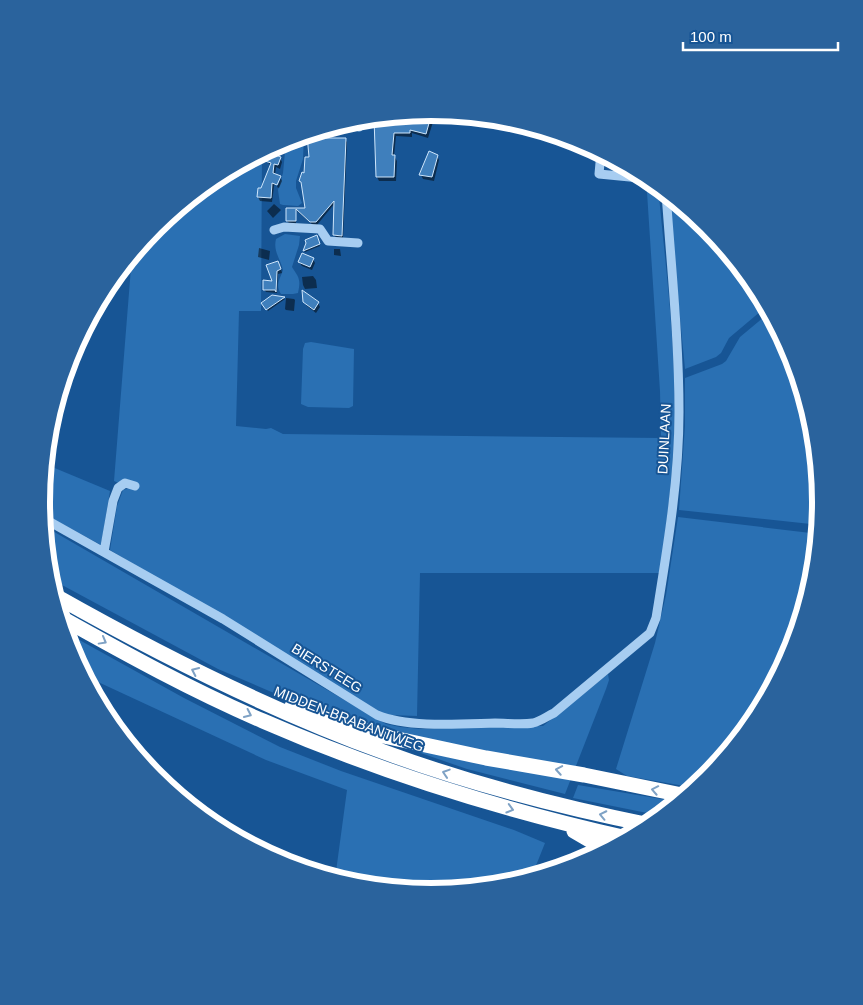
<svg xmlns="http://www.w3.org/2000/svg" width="863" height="1005" font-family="Helvetica,sans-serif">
<rect width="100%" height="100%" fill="#175595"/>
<!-- green -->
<path fill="#2a70b3" d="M 304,135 L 303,159 L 296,181 L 296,188 L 302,203 L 298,206 L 283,205 L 280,204 L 278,190 L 283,173 L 286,141 Z
M 262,153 L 261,311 L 239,311 L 236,426 L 266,429 L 271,428 L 283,434 L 661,438 L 660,391 L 646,177 L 658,186 C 665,261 675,338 675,414 C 674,467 667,520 660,573 L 420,573 L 417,716 L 390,715 L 382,713 L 110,550 L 117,506 L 123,490 L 130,488 L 114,481 L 132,255 L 156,226 L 215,178 Z
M 668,194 L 708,227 L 756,286 L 767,306 L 729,338 L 721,353 L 716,357 L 685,369 Z
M 285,234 L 300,236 L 299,245 L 292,267 C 299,278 301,279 298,293 L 293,294 L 281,294 C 275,285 280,279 283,270 C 280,258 273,251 276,239 Z
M 770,312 L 792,353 L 814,427 L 822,503 L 820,525 L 679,510 L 685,426 L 685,378 L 722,364 L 726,361 L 740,337 Z
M 311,342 L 354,349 L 353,406 L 349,408 L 308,407 L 301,404 L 303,349 L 305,343 Z
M 45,464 L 110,491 L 101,545 L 42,513 L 41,502 Z
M 678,517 L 819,534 L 814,579 L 792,652 L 756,720 L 707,779 L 696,788 L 627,776 L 616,769 L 655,643 L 666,595 Z
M 44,526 L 386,724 L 400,727 L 421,729 L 543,726 L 608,674 L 609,680 L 606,689 L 565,794 L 467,769 L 386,741 L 218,669 L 49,578 Z
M 65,632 L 184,698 L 280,747 L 341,771 L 514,830 L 545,843 L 531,878 C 473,896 394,897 335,879 L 347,790 L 266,760 L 83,675 L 71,652 Z
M 578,785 L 679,802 L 662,816 L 573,798 Z"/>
<!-- shadow -->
<path fill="#0007" d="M 419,114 L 430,117 L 433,122 L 428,138 L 412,133 L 412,137 L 396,136 L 394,156 L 397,161 L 396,181 L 379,181 L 377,177 L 376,119 L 405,119 L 405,115 Z
M 345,123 L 346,125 L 334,133 L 329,128 Z
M 543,131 L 558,135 L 554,140 Z
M 331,134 L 332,136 L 329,139 L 345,140 L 347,142 L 343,238 L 336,237 L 334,235 L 335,203 L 317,225 L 313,225 L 296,210 L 296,224 L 289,223 L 287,221 L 287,209 L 307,209 L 306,174 L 310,158 L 308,136 Z
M 278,144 L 277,157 L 280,158 L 282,162 L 280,169 L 276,167 L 275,175 L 280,178 L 278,178 L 274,186 L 272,202 L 260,201 L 258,197 L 271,166 L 266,160 L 271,148 Z
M 437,156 L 439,160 L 434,181 L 423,179 L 421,175 Z
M 281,178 L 282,181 L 279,188 L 277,187 Z
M 274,204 L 281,210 L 273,218 L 267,211 Z
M 316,237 L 320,246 L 305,252 L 304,250 Z
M 259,248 L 270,251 L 269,260 L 258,257 Z
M 334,249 L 340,249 L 341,256 L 334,255 Z
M 313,259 L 315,263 L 312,270 L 302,266 L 299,262 Z
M 280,265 L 282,273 L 278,274 L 277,293 L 266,292 L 264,289 L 274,282 L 268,266 Z
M 313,276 L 316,280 L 317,288 L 305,289 L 303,285 L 302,277 Z
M 272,297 L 285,299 L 268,311 L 263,303 Z
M 286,298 L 294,299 L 295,300 L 294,311 L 286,310 L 285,309 Z
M 305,302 L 318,303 L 320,307 L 316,313 L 307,306 Z"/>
<!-- building -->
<path fill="#3f7fbc" stroke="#cee6fc" d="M 403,115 L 431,116 L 426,134 L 410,130 L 410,133 L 394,133 L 392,155 L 395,155 L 394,177 L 376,177 L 374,118 L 403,118 Z
M 332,133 L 326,138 L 346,138 L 342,236 L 333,235 L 334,201 L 316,222 L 310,222 L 296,209 L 296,221 L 286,221 L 286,208 L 305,208 L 301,182 L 299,181 L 302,172 L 304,173 L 305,157 L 309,157 L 307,135 Z
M 429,151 L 438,155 L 432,177 L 419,175 Z
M 268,152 L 281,157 L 278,165 L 274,164 L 273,173 L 281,176 L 277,185 L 272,183 L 271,198 L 257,197 L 258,188 L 261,188 L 271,163 L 265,161 Z
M 317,235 L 320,244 L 303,251 L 306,243 L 305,240 Z
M 302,253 L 314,258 L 310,267 L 298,262 Z
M 278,261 L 281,269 L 277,271 L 276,292 L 275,290 L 263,290 L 263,280 L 272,281 L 266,265 Z
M 302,290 L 319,302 L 314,310 L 303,302 Z
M 272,295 L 285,297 L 266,310 L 261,303 Z"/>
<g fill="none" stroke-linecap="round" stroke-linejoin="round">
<!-- minor -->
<path stroke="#a7cdf1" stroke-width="9" d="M 353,120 L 359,127
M 587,148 L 594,149
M 601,152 L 599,174 L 640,178 L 640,174
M 274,230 L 284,227 L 320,229 L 328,241 L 358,243
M 43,518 L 223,619 L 377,715 C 408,728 460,724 495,723 C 507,723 521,725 533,723 C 541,721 547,716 554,713 L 650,633 L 656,618 C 667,550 679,481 679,412 C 679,339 671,265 666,193
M 104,552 L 113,501 L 118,488 L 125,483 L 135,486"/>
<!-- highway -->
<path stroke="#fff" stroke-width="15" d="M 54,595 C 160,655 269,710 384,752 C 471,784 560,807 650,825
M 60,617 C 126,654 193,691 263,721 C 380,772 502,810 627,838
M 292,706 L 379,735 L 486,758 L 584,775 L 687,796
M 574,831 L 598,845 L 608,849"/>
</g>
<!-- one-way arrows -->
<defs><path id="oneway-chevron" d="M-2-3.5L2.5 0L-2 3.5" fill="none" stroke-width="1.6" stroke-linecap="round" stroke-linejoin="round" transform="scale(1.25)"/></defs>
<g stroke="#7fa2c5">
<use href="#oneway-chevron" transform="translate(103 641) rotate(29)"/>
<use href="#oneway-chevron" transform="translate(195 671) rotate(-155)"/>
<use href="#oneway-chevron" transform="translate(248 714) rotate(25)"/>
<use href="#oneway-chevron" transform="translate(559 770) rotate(-170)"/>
<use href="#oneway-chevron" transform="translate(446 773) rotate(-162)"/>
<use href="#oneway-chevron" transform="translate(655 790) rotate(-169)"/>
<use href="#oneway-chevron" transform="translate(510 809) rotate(16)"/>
<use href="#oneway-chevron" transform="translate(603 815) rotate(-168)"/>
</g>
<g text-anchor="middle" stroke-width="4" stroke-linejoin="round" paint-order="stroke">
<!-- street labels -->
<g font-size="14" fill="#fff" stroke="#175595">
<text transform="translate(664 439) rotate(-87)" y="5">DUINLAAN</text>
<text transform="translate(327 668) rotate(32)" y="5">BIERSTEEG</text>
<text transform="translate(349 719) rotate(21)" y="5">MIDDEN-BRABANTWEG</text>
</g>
</g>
<!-- crop -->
<path d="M0 0H863V1005H0ZM50 502a381 381 0 1 1 762 0a381 381 0 1 1-762 0Z" fill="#2a639d" fill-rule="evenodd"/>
<path fill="none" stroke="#fff" stroke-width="6" d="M50 502a381 381 0 1 1 762 0a381 381 0 1 1-762 0Z"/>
<!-- scale -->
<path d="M683 42v8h155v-8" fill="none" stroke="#ffffff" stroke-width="2.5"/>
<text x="690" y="42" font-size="15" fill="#ffffff" stroke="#175595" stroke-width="4" paint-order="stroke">100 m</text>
</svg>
